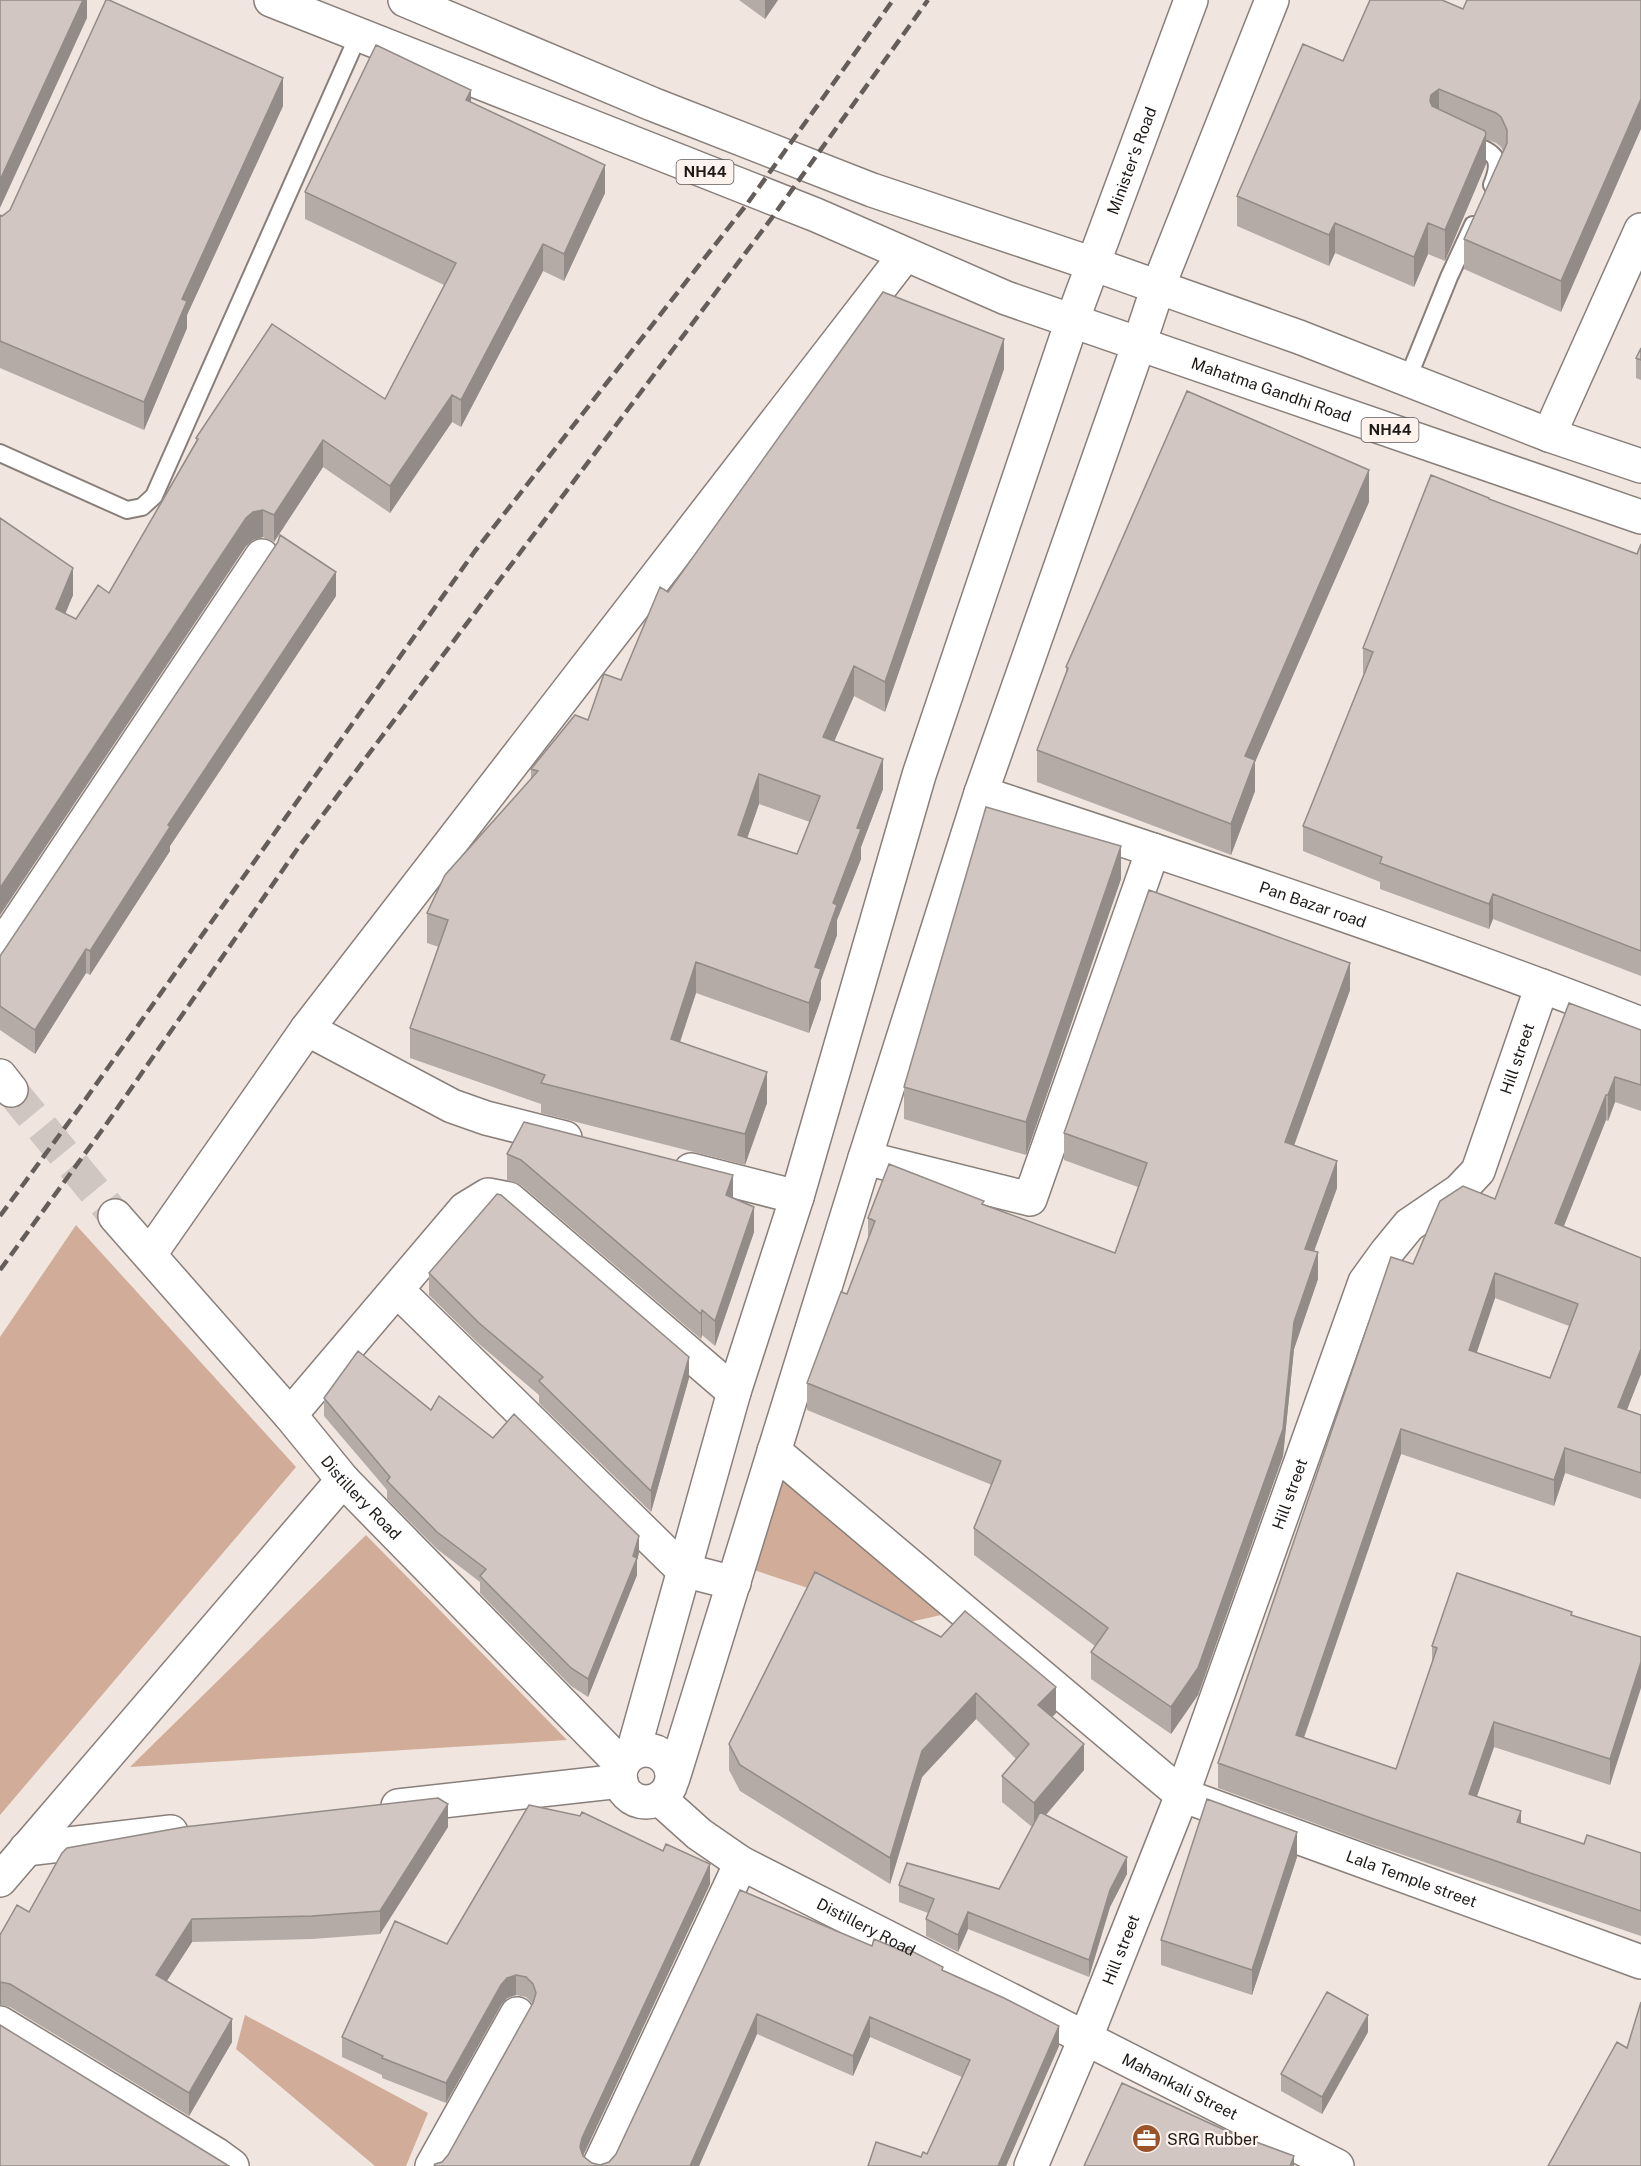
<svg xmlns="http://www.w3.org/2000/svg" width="1641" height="2166" font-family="'Public Sans',sans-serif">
<rect width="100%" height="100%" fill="#f0e5df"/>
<!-- green -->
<path fill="#d0ac99" d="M 76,1225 L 296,1467 L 0,1815 L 0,1337 Z
M 783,1466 L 968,1609 L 910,1622 L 748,1568 Z
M 366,1535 L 567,1740 L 130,1767 Z
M 245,2015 L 428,2113 L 406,2166 L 375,2166 L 236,2049 Z"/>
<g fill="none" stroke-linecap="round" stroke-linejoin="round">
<!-- tertiary-tunnel -->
<path stroke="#d0c6c1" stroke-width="33" stroke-dasharray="33 16" stroke-linecap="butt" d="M 11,1090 L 115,1216"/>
<defs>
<path id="service" d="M 1468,142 C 1493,153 1504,155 1492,185
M 1408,378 L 1449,277 L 1473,225
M 0,453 L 127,510 L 142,507 L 154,496 L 358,36"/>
<g id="minor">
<path d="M 1549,435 L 1641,230"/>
<path id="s1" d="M 981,793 C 1202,866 1424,939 1641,1024"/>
<path d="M 0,949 L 262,556"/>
<path d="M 307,1029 L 452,1106 L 486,1118 L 565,1138"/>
<path d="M 865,1158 L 1030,1199 L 1153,850"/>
<path d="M 691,1170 L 797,1197"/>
<path d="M 150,1254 L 307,1029 L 905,255"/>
<path d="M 397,1290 L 683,1570 L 734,1583"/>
<path d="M 290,1415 L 465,1209 L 488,1195 L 509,1199 L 734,1392"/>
<path id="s2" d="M 774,1451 L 1182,1795 L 1641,1962"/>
<path d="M 398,1806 L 621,1781"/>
<path d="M 26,1849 L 171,1832"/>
<path d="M 0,1880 L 343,1480"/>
<path d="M 0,2023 L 217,2155 L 232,2166"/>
<path id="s3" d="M 1086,2037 L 1182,1795 L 1365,1282 L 1386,1253 L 1409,1225 L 1459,1191 L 1478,1171 L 1542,986"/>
<path d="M 432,2166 L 517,2014"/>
<path d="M 599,2166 L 741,1863"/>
</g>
<g id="tertiary">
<path d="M 0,1076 L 11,1090"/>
<path id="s4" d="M 115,1216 L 290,1415 L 343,1480 L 622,1765"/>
<circle cx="646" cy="1776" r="26"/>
<path d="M 633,1752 L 734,1392 L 797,1197 L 919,775 L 1072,321"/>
<path d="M 673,1778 L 865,1158 L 981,793 L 1139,344"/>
<path id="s5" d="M 660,1799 L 699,1834 L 741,1863 L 1337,2166"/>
<path d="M 1031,2166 L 1086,2037"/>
</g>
<g id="secondary">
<path id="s6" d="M 1072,321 L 1191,0"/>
<path d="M 1139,344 L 1158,287 L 1272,0"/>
</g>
<g id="trunk">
<path id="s7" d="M 271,0 L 816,215 L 1006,298 L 1641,517"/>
<path d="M 405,0 L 652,104 L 872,190 L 1093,264 L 1299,337 L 1549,435 L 1641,466"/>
</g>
</defs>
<!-- service casing -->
<use href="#service" stroke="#897f7a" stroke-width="20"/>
<!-- minor casing -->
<use href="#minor" stroke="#897f7a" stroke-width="36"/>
<!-- tertiary casing -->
<use href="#tertiary" stroke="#897f7a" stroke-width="36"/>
<!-- secondary casing -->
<use href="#secondary" stroke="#897f7a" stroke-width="36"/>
<!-- trunk casing -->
<use href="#trunk" stroke="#897f7a" stroke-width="36"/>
<!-- service -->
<use href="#service" stroke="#fff" stroke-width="16"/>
<!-- minor -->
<use href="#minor" stroke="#fff" stroke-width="33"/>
<!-- tertiary -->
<use href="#tertiary" stroke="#fff" stroke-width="33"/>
<!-- secondary -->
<use href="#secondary" stroke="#fff" stroke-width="33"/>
<!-- trunk -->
<use href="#trunk" stroke="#fff" stroke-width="33"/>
<!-- rail -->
<path stroke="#645d5a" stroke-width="4.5" stroke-dasharray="12 6" stroke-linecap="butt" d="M 0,1216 L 80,1107 L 475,551 L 747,204 L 893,0
M 0,1270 L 105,1126 L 298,848 L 774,215 L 928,0"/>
</g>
<!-- wall -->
<path fill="#b4aaa6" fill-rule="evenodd" d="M 739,0 L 778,0 L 765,19 Z
M 1641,0 L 1561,312 L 1464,269 L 1464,239 L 1503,151 L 1501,147 L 1496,143 L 1486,139 L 1486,164 L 1445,261 L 1428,254 L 1414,287 L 1335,253 L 1329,266 L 1237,226 L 1237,196 L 1343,61 L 1463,9 Z
M 471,103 L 605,193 L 564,281 L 543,271 L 461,427 L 452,422 L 390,513 L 323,467 L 274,542 L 263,537 L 253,540 L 246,546 L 0,915 L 0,518 L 73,595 L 65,614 L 76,619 L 109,593 L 196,441 L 196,438 L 385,399 L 444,285 L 305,219 L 305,192 Z
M 283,106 L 187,315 L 187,328 L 144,430 L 0,368 L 0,215 L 2,216 Z
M 1641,348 L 1641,380 L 1636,378 L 1636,358 Z
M 1004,369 L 885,712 L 854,696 L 834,741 L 883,789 L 861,847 L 861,859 L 837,920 L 837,935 L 821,980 L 821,999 L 809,1033 L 696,993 L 680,1042 L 767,1103 L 745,1165 L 541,1113 L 541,1104 L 410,1058 L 410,1028 L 439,947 L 427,943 L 427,913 L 531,779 L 531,769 L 588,720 L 621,680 L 668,592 ZM 759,804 L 810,822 L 797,854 L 747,838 Z
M 1489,500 L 1637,554 L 1641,544 L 1641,976 L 1493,919 L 1489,929 L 1380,889 L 1380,882 L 1303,851 L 1303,826 L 1364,674 L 1363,673 L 1363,648 Z
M 1369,502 L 1255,762 L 1255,791 L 1231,855 L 1037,782 L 1037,750 L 1066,673 L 1066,667 Z
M 336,596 L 170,846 L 170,851 L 90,975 L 86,973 L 35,1054 L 0,1030 L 0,956 Z
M 1121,879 L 1026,1155 L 904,1119 L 904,1087 Z
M 1350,990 L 1294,1146 L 1337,1188 L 1314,1251 L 1318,1279 L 1294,1349 L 1283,1456 L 1198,1695 L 1171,1734 L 1091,1679 L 1091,1652 L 1095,1646 L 974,1555 L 974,1528 L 992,1485 L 807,1410 L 807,1383 L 847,1294 L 868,1241 L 868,1218 L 984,1205 L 1115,1253 L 1138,1187 L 1064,1160 L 1064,1133 Z
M 1641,1030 L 1641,1111 L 1615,1102 L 1608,1121 L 1606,1120 L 1564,1226 L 1641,1258 L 1641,1374 L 1627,1410 L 1641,1415 L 1641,1499 L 1565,1473 L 1554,1506 L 1401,1454 L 1304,1738 L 1396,1769 L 1432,1665 L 1432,1646 L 1572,1615 L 1641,1637 L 1610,1785 L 1494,1747 L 1477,1796 L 1521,1823 L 1584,1844 L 1641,1853 L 1641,1936 L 1371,1844 L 1218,1788 L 1218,1763 L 1413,1264 L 1495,1199 ZM 1495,1298 L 1569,1326 L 1550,1378 L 1476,1353 Z
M 507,1154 L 733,1198 L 754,1232 L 715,1346 L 702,1335 L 701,1339 L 521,1185 L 507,1180 Z
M 429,1273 L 689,1378 L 651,1512 L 539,1403 L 539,1395 L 479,1344 L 429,1295 Z
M 324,1398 L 431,1410 L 639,1553 L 637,1560 L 637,1575 L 588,1697 L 571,1686 L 480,1593 L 480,1582 L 437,1549 L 387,1499 L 387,1490 L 324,1416 Z
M 815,1572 L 1056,1713 L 1052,1717 L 1084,1770 L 1045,1815 L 1127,1874 L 1110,1907 L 1089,1977 L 968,1929 L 958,1952 L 926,1936 L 926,1919 L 928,1913 L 899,1902 L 899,1885 L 999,1889 L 1032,1827 L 1002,1802 L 1002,1776 L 1016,1759 L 976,1719 L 922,1777 L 890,1884 L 740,1791 L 729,1770 L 729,1744 Z
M 529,1805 L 580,1816 L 582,1812 L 663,1851 L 666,1844 L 710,1864 L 710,1884 L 583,2156 L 592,2163 L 600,2165 L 609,2162 L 616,2154 L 740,1890 L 872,1946 L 874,1939 L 905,1952 L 906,1948 L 943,1967 L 943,1971 L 1004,1998 L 1059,2026 L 1059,2046 L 1006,2166 L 868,2166 L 876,2142 L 921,2157 L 923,2152 L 927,2154 L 962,2077 L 870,2037 L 853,2076 L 757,2034 L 699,2166 L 434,2166 L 435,2164 L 442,2162 L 448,2155 L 533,2004 L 526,1997 L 516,1995 L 507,1998 L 501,2005 L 446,2103 L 382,2078 L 382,2075 L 342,2057 L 342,2037 L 395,1921 L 447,1944 Z
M 448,1827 L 380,1934 L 312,1939 L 192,1942 L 166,1981 L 232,2042 L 189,2116 L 10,2007 L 0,2005 L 0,1935 L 29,1912 Z
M 1297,1857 L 1252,1995 L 1161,1965 L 1161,1940 Z
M 1368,2032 L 1322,2114 L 1281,2091 L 1281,2074 Z"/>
<!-- shaded-wall -->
<path fill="#928b87" d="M 83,0 L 87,0 L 87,18 L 0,208 L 0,180 Z
M 765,0 L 778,0 L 765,19 Z
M 283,78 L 283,106 L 187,315 L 187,328 L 144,430 L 144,402 L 182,299 Z
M 1439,89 L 1439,120 L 1430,101 L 1431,95 Z
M 471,90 L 471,117 L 466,100 Z
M 1641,99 L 1641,129 L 1561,312 L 1561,281 Z
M 1486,134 L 1486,164 L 1445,261 L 1445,230 Z
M 605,165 L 605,193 L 564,281 L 564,254 Z
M 1335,223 L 1335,253 L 1329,266 L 1329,235 Z
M 1428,223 L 1428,254 L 1414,287 L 1414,257 Z
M 543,244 L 543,271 L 461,427 L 461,400 Z
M 1004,339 L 1004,369 L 885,712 L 885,682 Z
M 452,395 L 452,422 L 390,513 L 390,486 Z
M 323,440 L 323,467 L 274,542 L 274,515 Z
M 1369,470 L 1369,502 L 1255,762 L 1255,791 L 1231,855 L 1231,824 L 1245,756 Z
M 263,510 L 263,537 L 253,540 L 246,546 L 0,915 L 0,888 L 246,518 L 253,512 Z
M 73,568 L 73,595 L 56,636 L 56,609 Z
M 336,572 L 336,596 L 170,846 L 170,851 L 90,975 L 90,951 L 168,825 Z
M 854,666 L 854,696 L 823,767 L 823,737 Z
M 883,759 L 883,789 L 861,847 L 861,859 L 837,920 L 837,935 L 821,980 L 821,999 L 809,1033 L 809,1003 L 815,967 L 833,903 L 857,828 Z
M 759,774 L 759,804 L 738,865 L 738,835 Z
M 1121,846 L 1121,879 L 1026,1155 L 1026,1122 Z
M 1493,894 L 1493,919 L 1489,929 L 1489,904 Z
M 86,949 L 86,973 L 35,1054 L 35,1030 Z
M 696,962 L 696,993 L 671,1069 L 671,1039 Z
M 1350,963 L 1350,990 L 1285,1170 L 1285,1142 Z
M 767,1072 L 767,1103 L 745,1165 L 745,1134 Z
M 1615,1077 L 1615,1102 L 1608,1121 L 1608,1095 Z
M 1606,1095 L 1606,1120 L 1555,1248 L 1555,1223 Z
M 1337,1161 L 1337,1188 L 1305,1276 L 1305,1249 Z
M 733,1175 L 733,1200 L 726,1195 Z
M 754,1207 L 754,1232 L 715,1346 L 715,1321 Z
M 1318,1252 L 1318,1279 L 1294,1349 L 1283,1456 L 1198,1695 L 1171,1734 L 1171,1707 L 1294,1322 Z
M 1495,1273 L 1495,1298 L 1469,1376 L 1469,1350 Z
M 702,1310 L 702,1335 L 701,1339 L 701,1314 Z
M 1641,1349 L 1641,1374 L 1618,1432 L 1618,1407 Z
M 689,1357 L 689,1378 L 651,1512 L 651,1491 Z
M 1401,1429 L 1401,1454 L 1296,1760 L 1296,1735 Z
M 1565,1448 L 1565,1473 L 1554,1506 L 1554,1480 Z
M 639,1536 L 639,1553 L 637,1560 L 637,1575 L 588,1697 L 588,1679 L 633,1556 Z
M 1641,1662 L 1641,1688 L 1610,1785 L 1610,1759 Z
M 1056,1687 L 1056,1713 L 1038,1732 L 1038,1705 Z
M 976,1693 L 976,1719 L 922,1777 L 890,1884 L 890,1858 L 922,1751 Z
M 1494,1722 L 1494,1747 L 1469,1819 L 1469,1794 Z
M 1084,1744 L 1084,1770 L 1034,1829 L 1034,1803 Z
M 448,1804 L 448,1827 L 380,1934 L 380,1911 Z
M 1521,1811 L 1521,1837 L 1517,1822 Z
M 1297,1832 L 1297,1857 L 1252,1995 L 1252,1970 Z
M 1127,1857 L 1127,1874 L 1110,1907 L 1089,1977 L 1089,1960 L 1110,1890 Z
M 710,1864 L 710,1884 L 582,2158 L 580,2147 L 582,2138 Z
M 968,1912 L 968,1929 L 958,1952 L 958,1935 Z
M 192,1919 L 192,1942 L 156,1998 L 156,1975 Z
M 516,1975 L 516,1995 L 507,1998 L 501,2005 L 446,2103 L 446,2083 L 501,1985 L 507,1978 Z
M 1,1981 L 1,2004 L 0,2005 L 0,1982 Z
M 757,2014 L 757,2034 L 699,2166 L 690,2166 Z
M 1368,2015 L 1368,2032 L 1322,2114 L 1322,2097 Z
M 870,2017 L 870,2037 L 853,2076 L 853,2056 Z
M 232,2019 L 232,2042 L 189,2116 L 189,2093 Z
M 1059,2026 L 1059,2046 L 1006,2166 L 998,2166 Z
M 1294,2156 L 1294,2166 L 1290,2166 Z"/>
<!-- building -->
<path fill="#d1c6c1" stroke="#928b87" stroke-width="1.5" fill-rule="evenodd" d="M 0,0 L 83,0 L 0,180 Z
M 106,0 L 109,0 L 283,78 L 182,299 L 187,301 L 144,402 L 0,341 L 0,215 L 2,216 L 10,210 Z
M 1370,0 L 1442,0 L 1463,9 L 1467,0 L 1641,0 L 1641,99 L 1561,281 L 1464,239 L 1507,143 L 1507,130 L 1501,117 L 1496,113 L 1439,89 L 1431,95 L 1430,101 L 1432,106 L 1485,131 L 1486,134 L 1445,230 L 1428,223 L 1414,257 L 1335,223 L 1329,235 L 1237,196 L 1303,44 L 1343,61 Z
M 376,45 L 471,90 L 466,100 L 605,165 L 564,254 L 543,244 L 461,400 L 452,395 L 390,486 L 323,440 L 274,515 L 263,510 L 253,512 L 246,518 L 0,888 L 0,518 L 73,568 L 56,609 L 76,619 L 98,585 L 109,593 L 198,439 L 196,438 L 272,324 L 385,399 L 456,263 L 305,192 Z
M 883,292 L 1004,339 L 885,682 L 854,666 L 823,737 L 883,759 L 857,828 L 861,829 L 833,903 L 837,905 L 815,967 L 821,969 L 809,1003 L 696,962 L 671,1039 L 767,1072 L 745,1134 L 541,1083 L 545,1075 L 410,1028 L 448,920 L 427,913 L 445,875 L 538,771 L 531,769 L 575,715 L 588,720 L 604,674 L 621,680 L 660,587 L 668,592 ZM 759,774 L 820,796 L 797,854 L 738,835 Z
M 1641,348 L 1641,360 L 1636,358 Z
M 1187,391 L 1369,470 L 1245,756 L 1255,760 L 1231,824 L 1037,750 L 1068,668 L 1066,667 Z
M 1431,475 L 1489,498 L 1489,499 L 1637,554 L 1641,544 L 1641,951 L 1493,894 L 1489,904 L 1380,863 L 1382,857 L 1303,826 L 1373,652 L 1363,648 Z
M 280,535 L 336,572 L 168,825 L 170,827 L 90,951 L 86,949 L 35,1030 L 0,1006 L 0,956 L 278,542 Z
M 986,807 L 1121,846 L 1026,1122 L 904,1087 Z
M 1149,890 L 1350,963 L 1285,1142 L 1337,1161 L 1305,1249 L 1318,1252 L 1294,1322 L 1283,1429 L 1198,1668 L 1171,1707 L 1091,1652 L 1108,1628 L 974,1528 L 1001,1461 L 807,1383 L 841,1292 L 847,1294 L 875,1221 L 868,1218 L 889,1164 L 984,1201 L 982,1204 L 1115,1253 L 1147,1163 L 1064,1133 Z
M 1569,1003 L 1641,1030 L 1641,1085 L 1615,1077 L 1608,1095 L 1606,1095 L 1555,1223 L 1641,1258 L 1641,1349 L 1618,1407 L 1641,1415 L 1641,1473 L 1565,1448 L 1554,1480 L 1401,1429 L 1296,1735 L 1396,1769 L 1437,1648 L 1432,1646 L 1457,1573 L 1572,1612 L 1571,1615 L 1641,1637 L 1641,1662 L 1610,1759 L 1494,1722 L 1469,1794 L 1521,1811 L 1517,1822 L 1584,1844 L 1587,1835 L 1641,1853 L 1641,1911 L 1371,1818 L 1218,1763 L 1391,1257 L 1413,1264 L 1440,1201 L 1463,1186 L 1495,1199 ZM 1495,1273 L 1578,1304 L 1550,1378 L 1469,1350 Z
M 524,1122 L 733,1175 L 726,1195 L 754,1207 L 715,1321 L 702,1310 L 701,1314 L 521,1160 L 507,1154 Z
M 497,1194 L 501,1195 L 689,1357 L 651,1491 L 539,1381 L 543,1377 L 479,1323 L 429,1273 Z
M 358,1351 L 431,1410 L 439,1396 L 493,1438 L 514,1414 L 639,1536 L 633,1556 L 637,1558 L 588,1679 L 571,1668 L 480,1576 L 486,1569 L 437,1532 L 387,1481 L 390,1477 L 324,1398 Z
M 815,1572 L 941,1637 L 965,1611 L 1056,1687 L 1038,1705 L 1084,1744 L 1034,1803 L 1002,1776 L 1029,1744 L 976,1693 L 922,1751 L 890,1858 L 740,1765 L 729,1744 Z
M 438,1798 L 448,1804 L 380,1911 L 312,1916 L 192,1919 L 156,1975 L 232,2019 L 189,2093 L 10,1984 L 0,1982 L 0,1935 L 17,1905 L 29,1912 L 62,1853 L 67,1848 L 184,1827 Z
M 1207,1799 L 1297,1832 L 1252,1970 L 1161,1940 Z
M 529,1805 L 580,1816 L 582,1812 L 663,1851 L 666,1844 L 710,1864 L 582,2138 L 580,2147 L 583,2156 L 592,2163 L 600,2165 L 609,2162 L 616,2154 L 740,1890 L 872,1946 L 874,1939 L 905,1952 L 906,1948 L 943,1967 L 942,1970 L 1004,1998 L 1059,2026 L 998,2166 L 868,2166 L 876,2142 L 921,2157 L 923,2152 L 927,2154 L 970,2060 L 870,2017 L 853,2056 L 757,2014 L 690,2166 L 434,2166 L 435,2164 L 442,2162 L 448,2155 L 533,2003 L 536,1993 L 533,1984 L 526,1977 L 516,1975 L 507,1978 L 501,1985 L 446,2083 L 382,2058 L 383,2056 L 342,2037 L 395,1921 L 447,1944 Z
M 1040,1812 L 1127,1857 L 1110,1890 L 1089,1960 L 968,1912 L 958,1935 L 926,1919 L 934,1899 L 899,1885 L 907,1863 L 999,1889 Z
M 1327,1992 L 1368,2015 L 1322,2097 L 1281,2074 Z
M 1641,2002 L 1641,2166 L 1548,2166 L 1617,2042 L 1627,2048 Z
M 0,2025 L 224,2163 L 229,2166 L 0,2166 Z
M 1122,2083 L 1229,2132 L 1294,2156 L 1290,2166 L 1084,2166 Z"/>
<!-- icons -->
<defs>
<symbol id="office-disc" viewBox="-11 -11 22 22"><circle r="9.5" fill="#9a542a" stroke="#fef2ed"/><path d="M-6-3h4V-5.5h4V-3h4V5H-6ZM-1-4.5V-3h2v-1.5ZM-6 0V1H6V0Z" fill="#fff"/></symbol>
</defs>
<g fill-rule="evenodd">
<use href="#office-disc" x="1130" y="2122" width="33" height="33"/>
</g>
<g text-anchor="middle" stroke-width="4.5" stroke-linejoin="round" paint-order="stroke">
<!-- shield labels -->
<g fill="#fef2ed" stroke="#605a57" stroke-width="1.5">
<rect x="676.5" y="160" width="57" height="24" rx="4.5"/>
<rect x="1361.5" y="418" width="57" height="24" rx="4.5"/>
</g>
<g font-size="15" font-weight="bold" fill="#1d1917">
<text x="705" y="177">NH44</text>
<text x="1390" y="435">NH44</text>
</g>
<!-- street labels -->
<g font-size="16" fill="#1d1917" stroke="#fef2ed">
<text dy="6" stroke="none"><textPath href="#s6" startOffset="171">Minister's Road</textPath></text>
<text dy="6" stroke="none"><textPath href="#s7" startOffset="1074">Mahatma Gandhi Road</textPath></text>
<text dy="6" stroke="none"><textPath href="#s1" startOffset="350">Pan Bazar road</textPath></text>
<text dy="6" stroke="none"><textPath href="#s3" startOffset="1084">Hill street</textPath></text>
<text dy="6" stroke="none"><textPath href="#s3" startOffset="580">Hill street</textPath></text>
<text dy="6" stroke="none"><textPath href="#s4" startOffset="374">Distillery Road</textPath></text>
<text dy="6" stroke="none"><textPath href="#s2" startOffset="778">Lala Temple street</textPath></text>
<text dy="6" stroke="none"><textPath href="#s5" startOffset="244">Distillery Road</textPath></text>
<text dy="6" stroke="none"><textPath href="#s3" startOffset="94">Hill street</textPath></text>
<text dy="6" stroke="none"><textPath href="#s5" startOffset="596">Mahankali Street</textPath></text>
</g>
<!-- poi labels -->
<g font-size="16" fill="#1d1917" stroke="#fef2ed" text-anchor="start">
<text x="1167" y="2145">SRG Rubber</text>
</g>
</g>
</svg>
